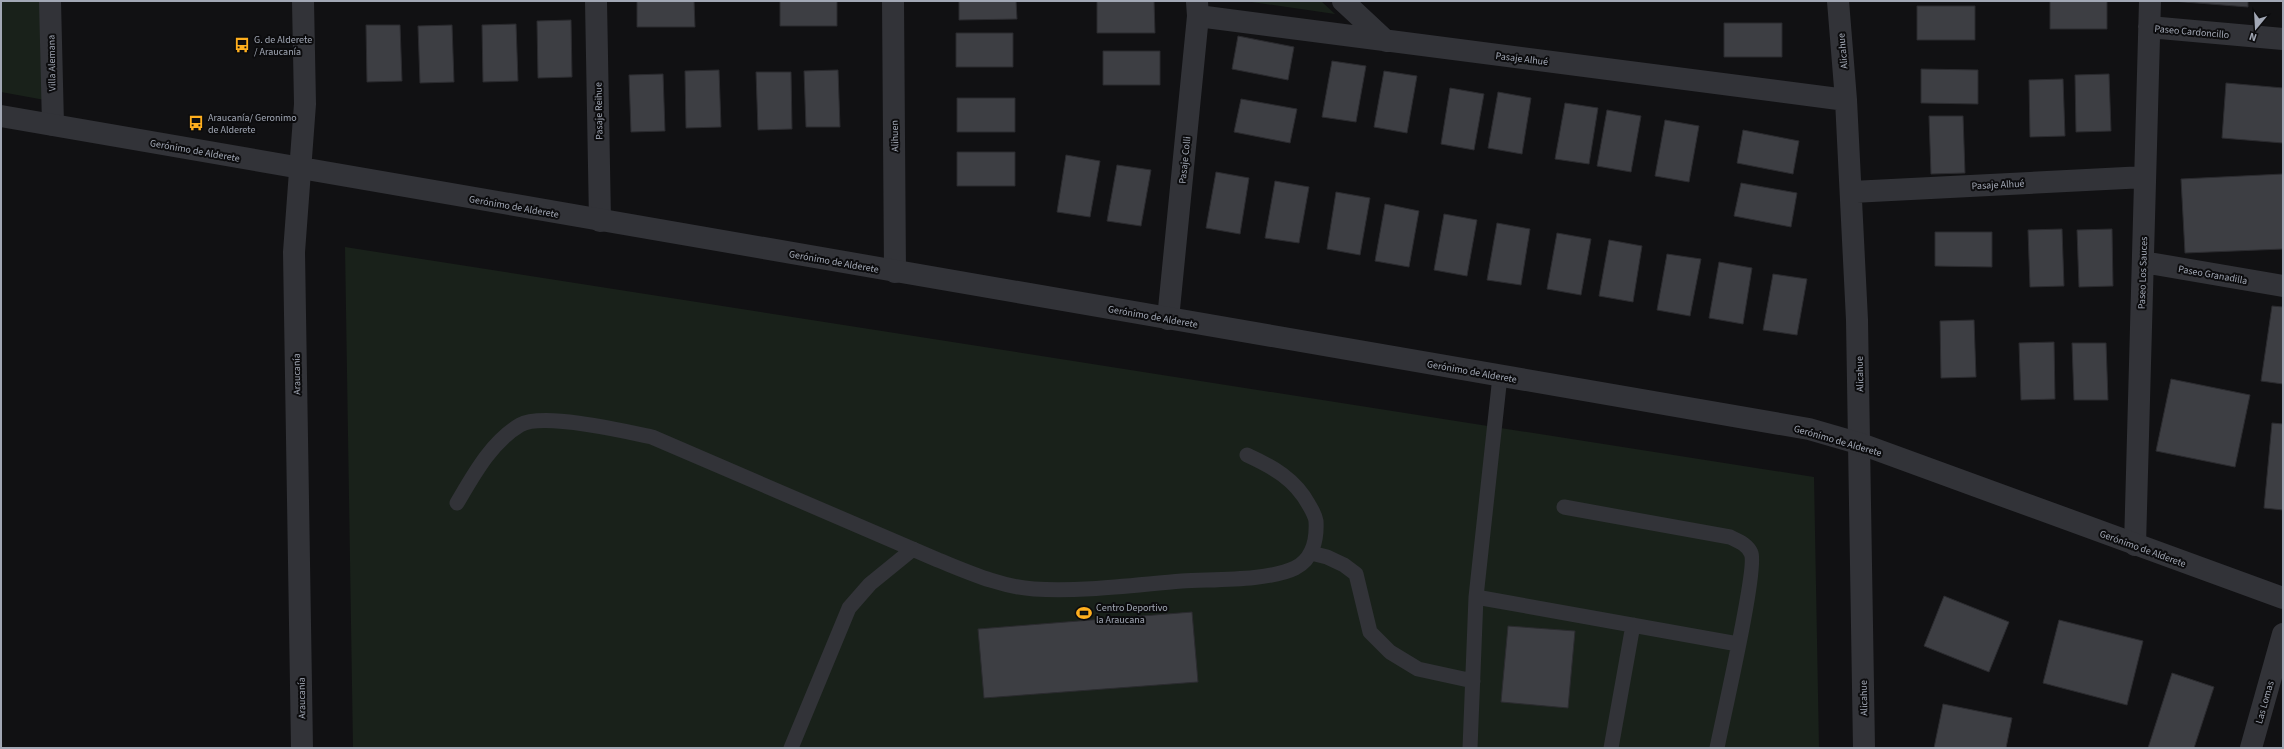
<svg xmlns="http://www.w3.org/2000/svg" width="2284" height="749" font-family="'Source Sans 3',sans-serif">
<rect width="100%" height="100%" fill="#111113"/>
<!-- green -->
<path fill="#19211a" d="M 1,1 L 43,1 L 45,100 L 1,92 Z
M 1245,1 L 1321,1 L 1335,14 Z
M 345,247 L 1814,477 L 1819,748 L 353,748 Z"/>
<!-- building -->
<path fill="#3d3e43" stroke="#2b2b2f" d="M 637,1 L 694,1 L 695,27 L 637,27 Z
M 780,1 L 837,1 L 837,26 L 780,26 Z
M 959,1 L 1016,1 L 1017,19 L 959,20 Z
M 1097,1 L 1154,1 L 1155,33 L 1097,33 Z
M 2050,1 L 2107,1 L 2107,29 L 2050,29 Z
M 2172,1 L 2248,1 L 2248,7 Z
M 1917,6 L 1975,6 L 1975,40 L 1917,40 Z
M 571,20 L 572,77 L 538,78 L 537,21 Z
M 1724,23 L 1782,23 L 1782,57 L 1724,57 Z
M 516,24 L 518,81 L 483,82 L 482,25 Z
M 366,25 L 400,25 L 402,81 L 367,82 Z
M 452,25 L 454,82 L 420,83 L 418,26 Z
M 956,33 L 1013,33 L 1013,67 L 956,67 Z
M 1238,36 L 1294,47 L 1288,80 L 1232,69 Z
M 1103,51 L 1160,51 L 1160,85 L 1103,85 Z
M 1332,61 L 1366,66 L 1356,122 L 1322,117 Z
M 1921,69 L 1978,70 L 1978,104 L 1921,103 Z
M 719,70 L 721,127 L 686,128 L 685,71 Z
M 838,70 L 840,127 L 806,127 L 804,71 Z
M 1384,71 L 1417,76 L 1407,133 L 1374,127 Z
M 756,72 L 791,72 L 792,129 L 758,130 Z
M 663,74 L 665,131 L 631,132 L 629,75 Z
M 2109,74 L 2111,131 L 2076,132 L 2075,75 Z
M 2063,79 L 2065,136 L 2030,137 L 2029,80 Z
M 2226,83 L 2283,88 L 2283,143 L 2222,138 Z
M 1450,88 L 1484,94 L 1474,150 L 1441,144 Z
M 1498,92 L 1531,98 L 1522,154 L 1488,148 Z
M 957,98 L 1015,98 L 1015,132 L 957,132 Z
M 1241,99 L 1297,109 L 1290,143 L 1234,132 Z
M 1565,103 L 1598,108 L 1589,164 L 1555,159 Z
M 1607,110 L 1641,116 L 1631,172 L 1597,166 Z
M 1929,116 L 1963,116 L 1965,173 L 1931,174 Z
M 1665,120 L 1699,126 L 1689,182 L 1655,176 Z
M 1743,130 L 1799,141 L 1793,174 L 1737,163 Z
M 957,152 L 1015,152 L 1015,186 L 957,186 Z
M 1066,155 L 1100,161 L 1090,217 L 1057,212 Z
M 1117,165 L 1151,170 L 1141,226 L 1107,221 Z
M 1216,172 L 1249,178 L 1240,234 L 1206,228 Z
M 2283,174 L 2283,249 L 2185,253 L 2181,179 Z
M 1275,181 L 1309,187 L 1299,243 L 1265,238 Z
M 1741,183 L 1797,193 L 1791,227 L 1734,216 Z
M 1336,192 L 1370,198 L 1360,255 L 1327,249 Z
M 1385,204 L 1419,211 L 1409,267 L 1375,261 Z
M 1444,214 L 1477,220 L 1467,276 L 1434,270 Z
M 1497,223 L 1530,229 L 1521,285 L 1487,280 Z
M 2062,229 L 2064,286 L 2030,287 L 2028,230 Z
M 2112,229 L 2113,286 L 2079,287 L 2077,230 Z
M 1935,232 L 1992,232 L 1992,267 L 1935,266 Z
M 1557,233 L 1591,239 L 1581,295 L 1547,289 Z
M 1609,240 L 1642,246 L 1633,302 L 1599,296 Z
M 1667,254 L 1701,259 L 1690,316 L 1657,310 Z
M 1719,262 L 1752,268 L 1743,324 L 1709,318 Z
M 1773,274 L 1807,279 L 1797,335 L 1763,330 Z
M 2272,306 L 2283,307 L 2283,384 L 2261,381 Z
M 1974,320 L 1976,377 L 1941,378 L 1940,321 Z
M 2054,342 L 2055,399 L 2021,400 L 2019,343 Z
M 2072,343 L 2106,343 L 2108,400 L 2074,400 Z
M 2171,379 L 2250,395 L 2235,467 L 2156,451 Z
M 2272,423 L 2283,424 L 2283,510 L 2264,508 Z
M 1944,596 L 2009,622 L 1989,672 L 1924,646 Z
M 1192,612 L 1198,682 L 984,698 L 978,629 Z
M 2059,620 L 2143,641 L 2127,705 L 2043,683 Z
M 1508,626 L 1575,631 L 1568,708 L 1501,702 Z
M 2172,673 L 2214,687 L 2194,748 L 2148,748 Z
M 1943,704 L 2012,718 L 2006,748 L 1934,748 Z"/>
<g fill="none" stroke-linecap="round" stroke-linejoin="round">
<!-- service -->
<path stroke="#323338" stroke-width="15" d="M 457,503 C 473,476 491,442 520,425 C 543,412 624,431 652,437 L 938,560 C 968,572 1001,587 1034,589 C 1082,592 1133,585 1182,581 C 1212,579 1269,581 1295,568 C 1313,559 1317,539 1316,521 C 1315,515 1312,510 1309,505 C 1295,479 1273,467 1247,455
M 1564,507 L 1730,537 C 1738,541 1747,544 1751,553 C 1758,567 1722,722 1717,748
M 1311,553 L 1327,557 L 1344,565 L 1356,574 L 1370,632 L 1390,652 L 1418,669 L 1473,681
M 1476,597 L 1738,644
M 791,748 L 849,608 L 870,584 L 913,549
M 1470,748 L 1476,597 L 1500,376
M 1611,748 L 1633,625"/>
<!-- minor -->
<path stroke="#323338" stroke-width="22" d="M 50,1 L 53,125
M 596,1 L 600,221
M 893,1 L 895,272
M 1343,1 L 1386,41
M 1838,1 L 1846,100 L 1857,320 L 1864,748
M 1198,16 L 1846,100
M 2149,27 L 2283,39
M 1852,192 L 2145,177
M 2143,262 L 2283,286
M 1168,319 L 1198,16 L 1197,2
M 2135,545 L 2150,1
M 2251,748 L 2283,634"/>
<!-- tertiary -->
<path stroke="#323338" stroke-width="22" d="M 1,116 L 1809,429 L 1861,444 L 2283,598
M 302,748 L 294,252 L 305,104 L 303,1"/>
</g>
<!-- icons -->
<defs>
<symbol id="bus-bare" viewBox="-9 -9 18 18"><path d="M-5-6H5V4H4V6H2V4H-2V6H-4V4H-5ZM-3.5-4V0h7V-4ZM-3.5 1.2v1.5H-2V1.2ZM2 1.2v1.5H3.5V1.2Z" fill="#ffaf1e" stroke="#0c0c0e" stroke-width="2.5" paint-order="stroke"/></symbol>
<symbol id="stadium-bare" viewBox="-9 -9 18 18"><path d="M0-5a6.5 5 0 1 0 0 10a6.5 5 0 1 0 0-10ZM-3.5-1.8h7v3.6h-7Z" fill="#ffaf1e" stroke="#0c0c0e" stroke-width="2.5" paint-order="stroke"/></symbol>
</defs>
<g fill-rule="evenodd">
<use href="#bus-bare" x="231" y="34" width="22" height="22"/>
<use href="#bus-bare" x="185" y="112" width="22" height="22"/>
<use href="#stadium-bare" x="1073" y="602" width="22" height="22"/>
</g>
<g text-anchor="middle" stroke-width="4" stroke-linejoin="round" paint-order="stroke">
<!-- street labels -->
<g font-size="10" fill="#a2a8b5" stroke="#0c0c0e">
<text transform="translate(2192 31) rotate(5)" y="4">Paseo Cardoncillo</text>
<text transform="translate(1842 51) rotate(-95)" y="4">Alicahue</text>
<text transform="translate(1522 58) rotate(7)" y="4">Pasaje Alhué</text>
<text transform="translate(51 63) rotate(-91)" y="4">Villa Alemana</text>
<text transform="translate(598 111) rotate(-91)" y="4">Pasaje Reihue</text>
<text transform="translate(894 136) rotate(-91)" y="4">Alihuen</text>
<text transform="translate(195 150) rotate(10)" y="4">Gerónimo de Alderete</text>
<text transform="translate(1184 160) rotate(-84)" y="4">Pasaje Colli</text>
<text transform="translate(1998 184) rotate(-3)" y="4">Pasaje Alhué</text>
<text transform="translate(514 206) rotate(10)" y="4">Gerónimo de Alderete</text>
<text transform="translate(834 261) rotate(10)" y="4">Gerónimo de Alderete</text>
<text transform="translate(2142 273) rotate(-88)" y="4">Paseo Los Sauces</text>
<text transform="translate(2213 274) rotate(10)" y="4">Paseo Granadilla</text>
<text transform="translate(1153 316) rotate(10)" y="4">Gerónimo de Alderete</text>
<text transform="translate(1472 371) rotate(10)" y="4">Gerónimo de Alderete</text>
<text transform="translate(296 374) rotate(-91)" y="4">Araucanía</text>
<text transform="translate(1859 374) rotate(-91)" y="4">Alicahue</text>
<text transform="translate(1838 440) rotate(16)" y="4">Gerónimo de Alderete</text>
<text transform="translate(2143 548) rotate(20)" y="4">Gerónimo de Alderete</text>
<text transform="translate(301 698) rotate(-91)" y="4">Araucanía</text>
<text transform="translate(1863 698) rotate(-91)" y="4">Alicahue</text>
<text transform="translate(2264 702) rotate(-74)" y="4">Las Lomas</text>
</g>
<!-- poi labels -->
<g font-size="10" fill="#a2a8b5" stroke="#0c0c0e" text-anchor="start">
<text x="254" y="43">G. de Alderete<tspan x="254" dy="12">/ Araucanía</tspan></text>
<text x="208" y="121">Araucanía/ Geronimo<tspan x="208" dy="12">de Alderete</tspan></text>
<text x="1096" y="611">Centro Deportivo<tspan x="1096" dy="12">la Araucana</tspan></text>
</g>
</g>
<!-- border -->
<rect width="2284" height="749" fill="none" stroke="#a2a8b5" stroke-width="4"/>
<!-- north arrow -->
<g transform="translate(2256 28) rotate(198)" stroke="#0c0c0e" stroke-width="3" paint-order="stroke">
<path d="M0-3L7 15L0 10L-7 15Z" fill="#a2a8b5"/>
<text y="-6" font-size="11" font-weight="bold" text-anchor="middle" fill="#a2a8b5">N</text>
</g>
</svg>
